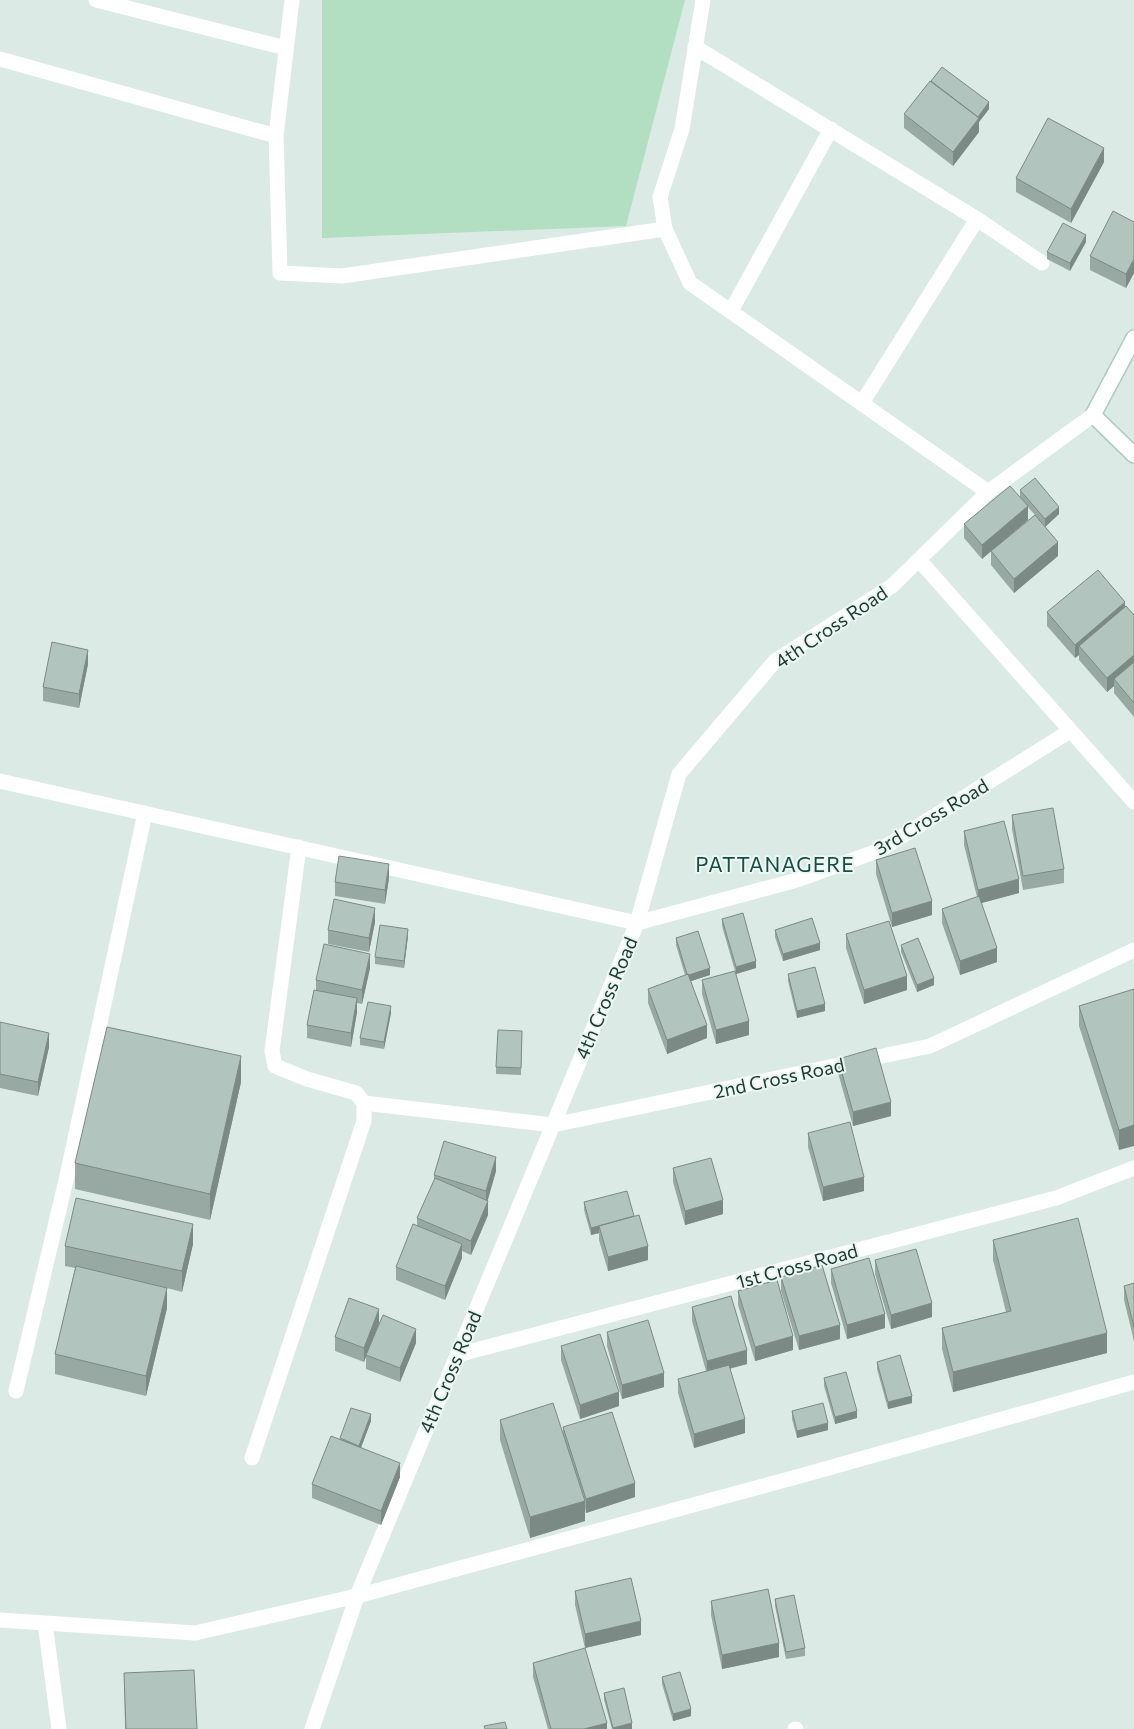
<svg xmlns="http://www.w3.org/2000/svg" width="1134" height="1729" font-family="Commissioner,sans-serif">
<rect width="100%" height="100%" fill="#dceae5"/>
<!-- green -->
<path fill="#b2dec2" d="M 322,0 L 685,0 L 626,226 L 322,238 Z"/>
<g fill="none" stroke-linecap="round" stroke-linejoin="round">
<defs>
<path id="secondary" d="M 1134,338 L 1093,415 L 1134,455"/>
</defs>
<!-- secondary casing -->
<use href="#secondary" stroke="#aecbc3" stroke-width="18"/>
<!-- lane -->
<path stroke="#fff" stroke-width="15" d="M 96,0 L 286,48
M 0,59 L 276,136 L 292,0
M 276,136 L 280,273 L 342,276 L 665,229"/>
<!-- street -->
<path stroke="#fff" stroke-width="15" d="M 703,0 L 682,129 L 660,197 L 665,229 L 690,283 L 988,492
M 695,47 L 977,219 L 862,403
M 977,219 L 1042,263
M 731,311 L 831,129
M 919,560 L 1134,802
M 0,781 L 637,923 L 797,880 L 880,850 L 1070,731
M 364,1103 L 553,1125 L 930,1046 L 1134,950
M 457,1355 L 1056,1198 L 1134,1168
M 16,1391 L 67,1176 L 145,813
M 252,1458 L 364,1121 L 364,1103 L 356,1093 L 307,1079 L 275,1066 L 272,1051 L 299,847
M 0,1620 L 195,1633 L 357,1596 L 800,1476 L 1134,1382
M 45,1623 L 59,1729
M 312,1729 L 357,1596 L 637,923 L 679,774 L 775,661 L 892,586 L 988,492 L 1093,415
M 795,1729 L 796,1729"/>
<!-- secondary -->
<use href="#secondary" stroke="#fff" stroke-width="15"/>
</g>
<!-- wall -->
<path fill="#98a9a3" d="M 989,109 L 979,122 L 979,132 L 953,166 L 904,128 L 904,114 Z
M 1104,162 L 1071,223 L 1016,192 L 1016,178 Z
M 1134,222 L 1134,273 L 1126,288 L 1090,270 L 1090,256 Z
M 1086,242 L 1070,271 L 1047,259 L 1047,252 Z
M 1020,490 L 1059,514 L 1045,527 L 1058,556 L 1014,593 L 991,565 L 991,551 L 1035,515 L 1028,507 L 982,559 L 964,538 L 964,524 L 1020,497 Z
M 1125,607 L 1134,615 L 1134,717 L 1114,693 L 1114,686 L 1107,692 L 1079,660 L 1079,655 L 1075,658 L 1047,626 L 1047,612 Z
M 88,664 L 79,708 L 43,701 L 43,687 Z
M 1012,815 L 1064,869 L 1064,883 L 1023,890 L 1012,829 Z
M 964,831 L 1019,893 L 981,903 L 997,962 L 960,975 L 942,923 L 942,909 L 977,897 L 964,845 Z
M 876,860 L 932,915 L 892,927 L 876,874 Z
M 389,878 L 385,904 L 335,896 L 335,882 Z
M 722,919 L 756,968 L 736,974 L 749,1035 L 716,1044 L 702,994 L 702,980 L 735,971 L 722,926 Z
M 375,922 L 369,952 L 328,944 L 328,930 Z
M 775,930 L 820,950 L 783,961 L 775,937 Z
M 846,934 L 907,990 L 864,1004 L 846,948 Z
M 408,936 L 404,968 L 375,964 L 375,957 Z
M 676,938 L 710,975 L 691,981 L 707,1038 L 667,1054 L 648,1003 L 648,989 L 685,975 L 676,945 Z
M 901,945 L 934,985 L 917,992 L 901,952 Z
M 370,968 L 362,1004 L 357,1003 L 357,1012 L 351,1047 L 307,1038 L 307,1025 L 316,990 L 316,980 Z
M 788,974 L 825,1011 L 797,1018 L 788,981 Z
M 1134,989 L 1119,1150 L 1079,1026 L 1079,1006 Z
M 391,1013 L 384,1049 L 360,1045 L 360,1038 Z
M 0,1022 L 49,1047 L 38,1096 L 0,1088 Z
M 522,1031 L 521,1075 L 496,1074 L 496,1067 Z
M 838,1059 L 891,1116 L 853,1126 L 838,1073 Z
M 241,1082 L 210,1220 L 75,1189 L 75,1163 Z
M 808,1133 L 864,1191 L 823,1201 L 808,1147 Z
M 673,1168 L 723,1214 L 685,1225 L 673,1182 Z
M 496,1171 L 487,1200 L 488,1215 L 471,1255 L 462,1251 L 462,1258 L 445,1300 L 396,1280 L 396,1267 L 417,1226 L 417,1218 L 434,1181 L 434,1175 Z
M 584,1202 L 634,1217 L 648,1260 L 608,1271 L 599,1240 L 599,1233 L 591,1235 L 584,1210 Z
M 993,1240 L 1107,1353 L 953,1392 L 942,1349 L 942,1328 L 1006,1312 L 993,1260 Z
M 193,1244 L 182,1292 L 167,1288 L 167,1308 L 146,1396 L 55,1374 L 55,1354 L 75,1268 L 65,1266 L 65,1246 Z
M 875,1260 L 932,1317 L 891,1329 L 875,1274 Z
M 831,1269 L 885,1328 L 847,1339 L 831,1283 Z
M 781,1277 L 840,1339 L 799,1350 L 781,1291 Z
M 1134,1283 L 1134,1341 L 1124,1300 L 1124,1286 Z
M 738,1291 L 793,1350 L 755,1361 L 738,1305 Z
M 692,1307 L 747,1364 L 730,1368 L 745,1433 L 694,1448 L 678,1393 L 678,1379 L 706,1371 L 692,1321 Z
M 379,1323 L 373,1340 L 416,1343 L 400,1382 L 366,1369 L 366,1356 L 364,1362 L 335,1351 L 335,1337 Z
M 607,1332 L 664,1387 L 622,1399 L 607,1346 Z
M 561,1346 L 619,1406 L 580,1419 L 561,1360 Z
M 877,1362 L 912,1403 L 888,1409 L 877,1369 Z
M 824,1378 L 857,1418 L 835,1424 L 824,1386 Z
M 792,1411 L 828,1430 L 797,1438 L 792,1419 Z
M 500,1420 L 563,1434 L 563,1427 L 635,1497 L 586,1513 L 585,1508 L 585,1521 L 530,1538 L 500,1440 Z
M 371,1421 L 361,1447 L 400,1477 L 381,1525 L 312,1498 L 312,1484 L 340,1438 Z
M 575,1591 L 641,1635 L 585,1648 L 575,1605 Z
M 775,1599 L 805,1648 L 805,1656 L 786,1659 L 775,1606 Z
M 711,1601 L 779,1657 L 722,1669 L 711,1615 Z
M 533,1663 L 607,1729 L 548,1729 L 533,1677 Z
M 124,1673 L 197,1729 L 125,1729 Z
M 662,1677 L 691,1716 L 673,1721 L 662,1684 Z
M 604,1693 L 632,1729 L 612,1729 L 604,1700 Z"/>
<!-- shaded-wall -->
<path fill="#7c8a85" d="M 989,102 L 989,109 L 979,122 L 979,132 L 953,166 L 953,152 Z
M 1104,148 L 1104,162 L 1071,223 L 1071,209 Z
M 1086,235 L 1086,242 L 1070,271 L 1070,263 Z
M 1134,259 L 1134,273 L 1126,288 L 1126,274 Z
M 1028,506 L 1028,520 L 982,559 L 982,545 Z
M 1059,507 L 1059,514 L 1045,527 L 1045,519 Z
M 1058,542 L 1058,556 L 1014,593 L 1014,579 Z
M 1125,602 L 1125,616 L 1079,646 L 1079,655 L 1075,658 L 1075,645 Z
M 88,650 L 88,664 L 79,708 L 79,694 Z
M 1134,655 L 1134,669 L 1114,679 L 1114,686 L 1107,692 L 1107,678 Z
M 389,864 L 389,878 L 385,904 L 385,890 Z
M 1019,879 L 1019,893 L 978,904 L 978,890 Z
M 932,901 L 932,915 L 892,927 L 892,913 Z
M 375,908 L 375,922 L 369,952 L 369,938 Z
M 408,929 L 408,936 L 404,968 L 404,961 Z
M 820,943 L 820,950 L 783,961 L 783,954 Z
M 997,948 L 997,962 L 960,975 L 960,961 Z
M 370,954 L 370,968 L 362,1004 L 362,990 Z
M 756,961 L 756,968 L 736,974 L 736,967 Z
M 710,968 L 710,975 L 688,982 L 688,975 Z
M 907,976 L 907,990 L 864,1004 L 864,990 Z
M 934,978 L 934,985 L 917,992 L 917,985 Z
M 357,998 L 357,1012 L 351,1047 L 351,1033 Z
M 825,1004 L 825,1011 L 797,1018 L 797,1011 Z
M 391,1006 L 391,1013 L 384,1049 L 384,1042 Z
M 749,1021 L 749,1035 L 716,1044 L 716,1030 Z
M 707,1025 L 707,1038 L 667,1054 L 667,1040 Z
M 49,1033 L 49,1047 L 38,1096 L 38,1082 Z
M 241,1056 L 241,1082 L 210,1220 L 210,1194 Z
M 891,1102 L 891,1116 L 853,1126 L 853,1112 Z
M 1134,1125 L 1134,1146 L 1119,1150 L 1119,1130 Z
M 496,1157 L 496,1171 L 487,1203 L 488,1201 L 488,1215 L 471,1255 L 471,1241 L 486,1204 L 486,1191 Z
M 864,1177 L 864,1191 L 823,1201 L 823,1187 Z
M 723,1200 L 723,1214 L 685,1225 L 685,1211 Z
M 634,1216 L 599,1226 L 599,1233 L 591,1235 L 591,1228 Z
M 193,1224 L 193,1244 L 182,1292 L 182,1271 Z
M 462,1244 L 462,1258 L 445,1300 L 445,1286 Z
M 648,1246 L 648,1260 L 608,1271 L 608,1257 Z
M 167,1288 L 167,1308 L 146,1396 L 146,1376 Z
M 932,1303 L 932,1317 L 891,1329 L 891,1315 Z
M 379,1309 L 379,1323 L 364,1362 L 364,1348 Z
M 885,1314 L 885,1328 L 847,1339 L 847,1325 Z
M 840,1325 L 840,1339 L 799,1350 L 799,1336 Z
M 416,1329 L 416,1343 L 400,1382 L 400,1368 Z
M 1107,1333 L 1107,1353 L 953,1392 L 953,1372 Z
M 793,1336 L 793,1350 L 755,1361 L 755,1347 Z
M 747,1350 L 747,1364 L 707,1375 L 707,1361 Z
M 664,1373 L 664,1387 L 622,1399 L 622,1385 Z
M 619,1392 L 619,1406 L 580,1419 L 580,1405 Z
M 912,1396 L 912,1403 L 888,1409 L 888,1402 Z
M 857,1411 L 857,1418 L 835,1424 L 835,1417 Z
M 371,1414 L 371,1421 L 359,1453 L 359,1446 Z
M 745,1419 L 745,1433 L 694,1448 L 694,1434 Z
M 828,1423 L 828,1430 L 797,1438 L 797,1431 Z
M 400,1463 L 400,1477 L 381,1525 L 381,1511 Z
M 635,1483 L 635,1497 L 586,1513 L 586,1499 Z
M 585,1501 L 585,1521 L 530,1538 L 530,1517 Z
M 641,1621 L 641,1635 L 585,1648 L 585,1634 Z
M 779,1643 L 779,1657 L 722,1669 L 722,1655 Z
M 691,1709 L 691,1716 L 673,1721 L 673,1714 Z
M 607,1723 L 607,1729 L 584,1729 Z
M 632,1723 L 632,1729 L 613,1729 L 613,1728 Z"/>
<!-- building -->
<path fill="#b1c5be" stroke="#7c8a85" d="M 942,67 L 989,102 L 978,117 L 931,81 Z
M 930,81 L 979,118 L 953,152 L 904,114 Z
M 1048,118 L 1104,148 L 1071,209 L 1016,178 Z
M 1113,211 L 1134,222 L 1134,259 L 1126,274 L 1090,256 Z
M 1063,223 L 1086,235 L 1070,263 L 1047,252 Z
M 1035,478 L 1059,507 L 1045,519 L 1020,490 Z
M 1010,486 L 1028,506 L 982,545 L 964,524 Z
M 1035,515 L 1058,542 L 1014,579 L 991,551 Z
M 1098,570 L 1125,602 L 1075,645 L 1047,612 Z
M 1126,606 L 1134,615 L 1134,655 L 1107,678 L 1079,646 Z
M 52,642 L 88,650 L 79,694 L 43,687 Z
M 1134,662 L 1134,703 L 1114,679 Z
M 1053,808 L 1064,869 L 1023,876 L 1012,815 Z
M 1004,821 L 1019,879 L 978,890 L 964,831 Z
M 915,848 L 932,901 L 892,913 L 876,860 Z
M 339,856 L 389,864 L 385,890 L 335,882 Z
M 979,896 L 997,948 L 960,961 L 942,909 Z
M 334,899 L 375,908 L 369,938 L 328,930 Z
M 743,913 L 756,961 L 736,967 L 722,919 Z
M 812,918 L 820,943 L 783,954 L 775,930 Z
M 889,921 L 907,976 L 864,990 L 846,934 Z
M 380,925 L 408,929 L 404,961 L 375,957 Z
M 698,931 L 710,968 L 689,975 L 688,974 L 687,974 L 676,938 Z
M 918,938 L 934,978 L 917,985 L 901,945 Z
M 324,944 L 370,954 L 362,990 L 316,980 Z
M 815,967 L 825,1004 L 797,1011 L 788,974 Z
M 735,971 L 749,1021 L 716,1030 L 702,980 Z
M 688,974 L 707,1025 L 667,1040 L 648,989 Z
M 1134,989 L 1134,1125 L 1119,1130 L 1079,1006 Z
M 314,990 L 357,998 L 351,1033 L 307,1025 Z
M 368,1002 L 391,1006 L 384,1042 L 360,1038 Z
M 0,1022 L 49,1033 L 38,1082 L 0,1074 Z
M 107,1027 L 241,1056 L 210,1194 L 75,1163 Z
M 498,1030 L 522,1031 L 521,1068 L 496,1067 Z
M 876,1048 L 891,1102 L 853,1112 L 838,1059 Z
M 850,1122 L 864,1177 L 823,1187 L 808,1133 Z
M 444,1141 L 496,1157 L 486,1191 L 434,1175 Z
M 711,1158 L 723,1200 L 685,1211 L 673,1168 Z
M 435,1178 L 488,1201 L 471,1241 L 417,1218 Z
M 627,1191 L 634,1216 L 591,1228 L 584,1202 Z
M 76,1198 L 193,1224 L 182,1271 L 65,1246 Z
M 639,1215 L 648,1246 L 608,1257 L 599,1226 Z
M 1078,1218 L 1107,1333 L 953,1372 L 942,1328 L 1011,1311 L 993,1240 Z
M 413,1224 L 462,1244 L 445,1286 L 396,1267 Z
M 916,1249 L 932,1303 L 891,1315 L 875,1260 Z
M 869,1258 L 885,1314 L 847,1325 L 831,1269 Z
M 822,1265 L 840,1325 L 799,1336 L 781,1277 Z
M 76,1266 L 167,1288 L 146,1376 L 55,1354 Z
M 777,1280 L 793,1336 L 755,1347 L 738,1291 Z
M 1134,1283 L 1134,1327 L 1124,1286 Z
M 731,1296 L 747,1350 L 707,1361 L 692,1307 Z
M 349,1298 L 379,1309 L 364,1348 L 335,1337 Z
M 383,1315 L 416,1329 L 400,1368 L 366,1355 Z
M 648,1320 L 664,1373 L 622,1385 L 607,1332 Z
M 600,1334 L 619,1392 L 580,1405 L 561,1346 Z
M 900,1355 L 912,1396 L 888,1402 L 877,1362 Z
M 729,1365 L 745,1419 L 694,1434 L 678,1379 Z
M 846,1372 L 857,1411 L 835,1417 L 824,1378 Z
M 553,1403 L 585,1501 L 530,1517 L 500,1420 Z
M 823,1403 L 828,1423 L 797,1431 L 792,1411 Z
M 351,1408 L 371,1414 L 359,1446 L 340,1438 Z
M 612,1412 L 635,1483 L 586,1499 L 563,1427 Z
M 331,1436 L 400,1463 L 381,1511 L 312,1484 Z
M 631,1578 L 641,1621 L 585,1634 L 575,1591 Z
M 768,1589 L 779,1643 L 722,1655 L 711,1601 Z
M 794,1595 L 805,1648 L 786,1652 L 775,1599 Z
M 585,1648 L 607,1723 L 584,1729 L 551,1729 L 533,1663 Z
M 194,1670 L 197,1729 L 126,1729 L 124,1673 Z
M 680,1672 L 691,1709 L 673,1714 L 662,1677 Z
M 624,1688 L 632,1723 L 613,1728 L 604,1693 Z
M 505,1722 L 507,1729 L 485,1729 L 484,1726 Z"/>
<g text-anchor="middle" stroke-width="4" stroke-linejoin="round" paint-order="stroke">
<!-- street labels -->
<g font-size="19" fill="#1d3a35" stroke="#ecf7f2">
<text transform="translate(831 627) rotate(-34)" y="7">4th Cross Road</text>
<text transform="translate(931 817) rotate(-31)" y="7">3rd Cross Road</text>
<text transform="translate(606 998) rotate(-67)" y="7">4th Cross Road</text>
<text transform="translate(779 1078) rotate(-12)" y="7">2nd Cross Road</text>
<text transform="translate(797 1266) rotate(-15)" y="7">1st Cross Road</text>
<text transform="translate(450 1372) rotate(-67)" y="7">4th Cross Road</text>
</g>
<!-- quarter labels -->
<g font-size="21" letter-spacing="1" fill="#184d45" stroke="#ecf7f2">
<text x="775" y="872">PATTANAGERE</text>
</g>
</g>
</svg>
